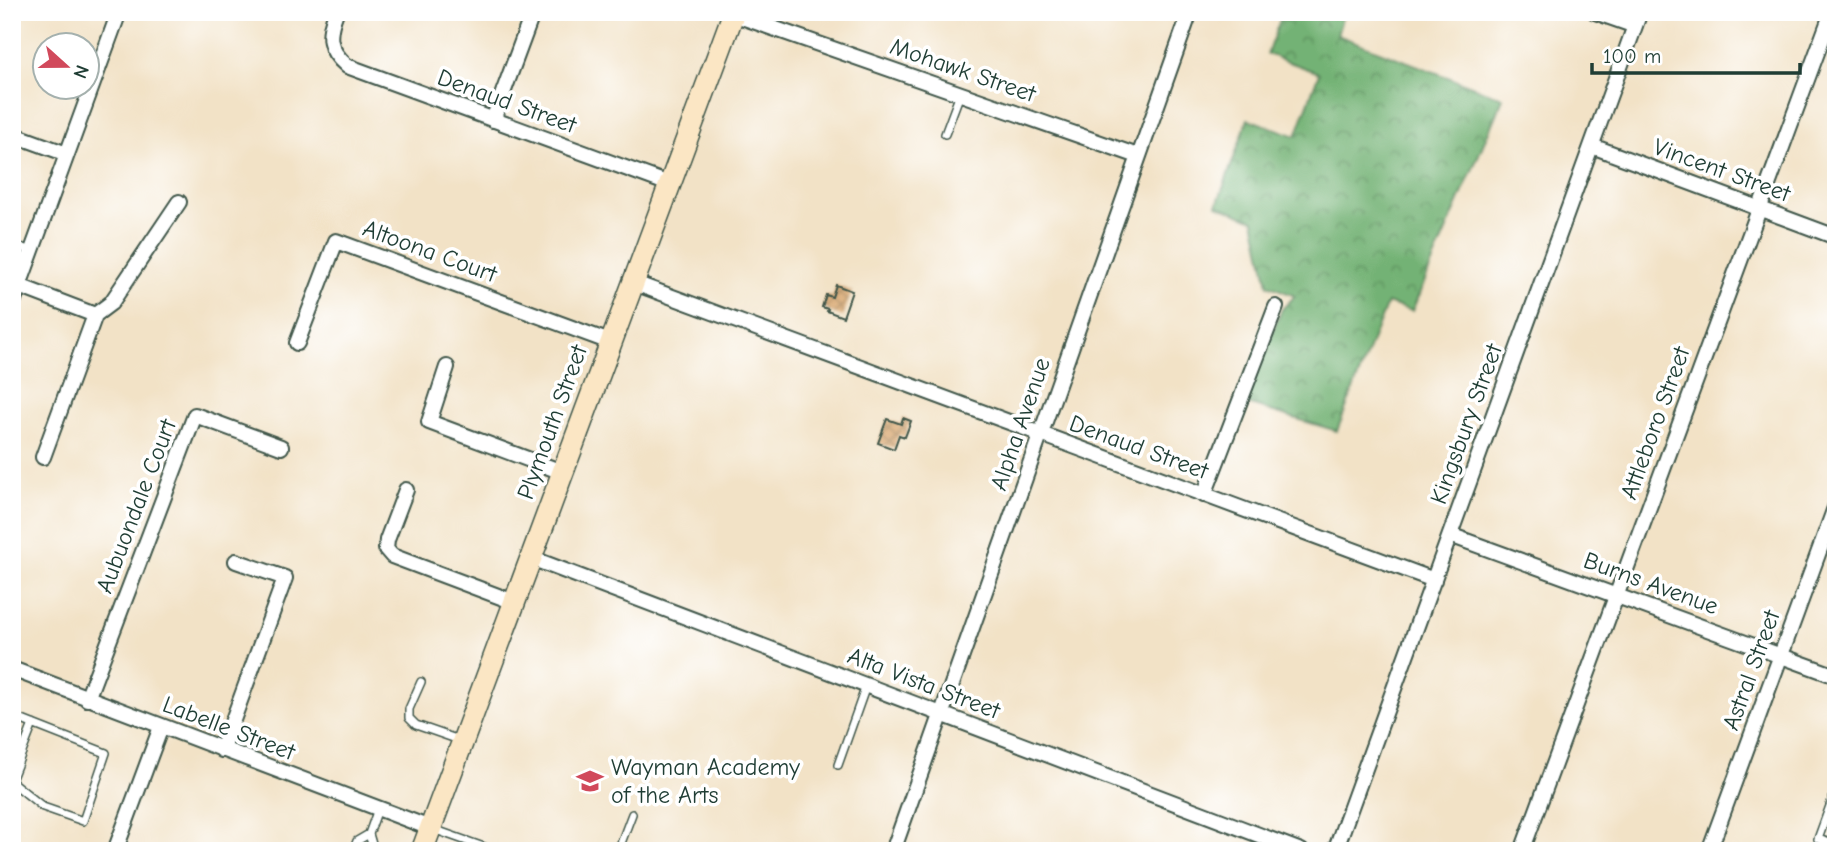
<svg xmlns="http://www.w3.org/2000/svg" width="1848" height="863" font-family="'Comic Neue',sans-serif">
<defs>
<pattern id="forest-crowns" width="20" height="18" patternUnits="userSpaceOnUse" patternTransform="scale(1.75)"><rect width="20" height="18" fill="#73b274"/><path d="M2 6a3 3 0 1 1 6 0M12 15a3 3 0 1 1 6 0" fill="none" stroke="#5e9260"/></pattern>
<pattern id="building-cross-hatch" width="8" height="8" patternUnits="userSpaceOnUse" patternTransform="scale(1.75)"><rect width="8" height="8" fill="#d9a972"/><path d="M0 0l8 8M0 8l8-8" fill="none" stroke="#af8b5e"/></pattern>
</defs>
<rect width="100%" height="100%" fill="#fff"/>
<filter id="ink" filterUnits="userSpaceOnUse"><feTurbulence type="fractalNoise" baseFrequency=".0143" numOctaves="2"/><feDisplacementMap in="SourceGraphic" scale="14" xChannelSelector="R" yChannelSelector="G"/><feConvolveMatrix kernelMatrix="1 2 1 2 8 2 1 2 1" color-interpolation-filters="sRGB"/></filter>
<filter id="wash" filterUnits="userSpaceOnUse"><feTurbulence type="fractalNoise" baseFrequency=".00686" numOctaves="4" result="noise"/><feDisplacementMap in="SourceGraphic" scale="28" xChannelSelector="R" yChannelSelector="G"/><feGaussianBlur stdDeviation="1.57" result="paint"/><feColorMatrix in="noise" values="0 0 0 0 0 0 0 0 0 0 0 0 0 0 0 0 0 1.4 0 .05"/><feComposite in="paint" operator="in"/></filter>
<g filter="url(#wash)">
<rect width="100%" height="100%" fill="#f2e2c6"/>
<!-- forest -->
<path fill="url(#forest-crowns)" stroke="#497854" stroke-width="2" d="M 1283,12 L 1344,12 L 1337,35 L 1503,98 L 1412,311 L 1387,303 L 1337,431 L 1244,403 L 1282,309 L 1295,296 L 1268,285 L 1254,220 L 1217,205 L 1248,119 L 1296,136 L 1319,73 L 1267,54 Z"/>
<g id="blocks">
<!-- building -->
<path fill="url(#building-cross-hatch)" d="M 836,285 L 852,291 L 843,317 L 827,311 L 828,309 L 822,307 L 826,295 L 832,297 Z
M 903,418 L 911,421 L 905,437 L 899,435 L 894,449 L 878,443 L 887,419 L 901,424 Z"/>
</g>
</g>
<g filter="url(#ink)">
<use href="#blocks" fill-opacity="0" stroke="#3f564a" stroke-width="2"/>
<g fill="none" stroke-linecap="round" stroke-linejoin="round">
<defs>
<path id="lane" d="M 945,134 L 960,94
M 12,244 L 31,251
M 421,682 L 409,709 L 409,718 L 416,725 L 462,741
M 12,716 L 106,753 L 83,821 L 43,807 L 12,782
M 838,765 L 866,686
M 12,778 L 33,724
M 1836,796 L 1834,795 L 1818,839 L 1836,845
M 433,829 L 495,851
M 353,851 L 357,841 L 369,834
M 374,851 L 369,834 L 378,809
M 618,851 L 632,814"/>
<path id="street" d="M 336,12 C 327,35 327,49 347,66 L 669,184
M 1595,12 L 1635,26
M 733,14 L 1138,156
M 493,120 L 533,12
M 12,134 L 67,154
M 1592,146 L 1836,237
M 632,282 L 1434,580
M 19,286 L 95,315
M 12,305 L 119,12
M 95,315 L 111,303 L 179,202
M 297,343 L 336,241 L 610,342
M 447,367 L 429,422 L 562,472
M 43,457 L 95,315
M 406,490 L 387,540 L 386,549 L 392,556 L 514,602
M 1204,495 L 1276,307
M 1450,535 L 1836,676
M 531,558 L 1301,851
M 12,669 L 430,828
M 87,699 L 195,415 L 281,447
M 222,750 L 285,578 L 236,561
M 115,851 L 161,727
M 893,851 L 1190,12
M 1335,851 L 1640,12
M 1522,851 L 1832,12
M 1709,851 L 1836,505"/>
<path id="secondary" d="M 422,851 L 734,12"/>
</defs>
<!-- lane casing -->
<use href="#lane" stroke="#3f564a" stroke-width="10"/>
<!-- street casing -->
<use href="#street" stroke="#3f564a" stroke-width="18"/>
<!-- secondary casing -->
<use href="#secondary" stroke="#3f564a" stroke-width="24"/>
<!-- lane -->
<use href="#lane" stroke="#fff" stroke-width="7"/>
<!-- street -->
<use href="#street" stroke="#fff" stroke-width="14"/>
<!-- secondary -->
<use href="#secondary" stroke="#fbe6c4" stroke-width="21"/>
</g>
</g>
<!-- icons -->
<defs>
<symbol id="school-bare" viewBox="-9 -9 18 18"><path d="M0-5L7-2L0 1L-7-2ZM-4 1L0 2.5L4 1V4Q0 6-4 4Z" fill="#d1495b" stroke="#fff" stroke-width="2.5" paint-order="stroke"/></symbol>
</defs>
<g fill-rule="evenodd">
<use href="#school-bare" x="571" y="762" width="38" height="38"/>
</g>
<g text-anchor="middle" stroke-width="7" stroke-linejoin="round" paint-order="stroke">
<!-- street labels -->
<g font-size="24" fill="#1f3d34" stroke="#fff">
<text transform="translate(963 70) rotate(19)" y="8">Mohawk Street</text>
<text transform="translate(507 101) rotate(20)" y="8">Denaud Street</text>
<text transform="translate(1722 170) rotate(20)" y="8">Vincent Street</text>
<text transform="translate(430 251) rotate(20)" y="8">Altoona Court</text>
<text transform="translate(552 422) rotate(-70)" y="8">Plymouth Street</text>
<text transform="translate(1655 423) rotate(-70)" y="8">Attleboro Street</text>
<text transform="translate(1020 424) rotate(-71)" y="8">Alpha Avenue</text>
<text transform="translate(1466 424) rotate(-70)" y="8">Kingsbury Street</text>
<text transform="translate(1139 447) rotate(20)" y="8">Denaud Street</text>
<text transform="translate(136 506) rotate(-69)" y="8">Aubuondale Court</text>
<text transform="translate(1651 583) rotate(20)" y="8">Burns Avenue</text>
<text transform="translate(1751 670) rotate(-70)" y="8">Astral Street</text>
<text transform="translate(924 683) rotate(21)" y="8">Alta Vista Street</text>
<text transform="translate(229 728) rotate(21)" y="8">Labelle Street</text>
</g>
<!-- poi labels -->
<g font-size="24" fill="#1f3d34" stroke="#fff" text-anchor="start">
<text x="611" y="775">Wayman Academy<tspan x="611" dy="28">of the Arts</tspan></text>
</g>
</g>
<!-- margin -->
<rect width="1848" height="863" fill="none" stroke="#fff" stroke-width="42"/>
<!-- north arrow -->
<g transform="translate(66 66) rotate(111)"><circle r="33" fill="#ffffff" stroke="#a5b1ae" stroke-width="2"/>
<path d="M0-5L12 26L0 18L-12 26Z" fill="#d1495b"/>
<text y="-10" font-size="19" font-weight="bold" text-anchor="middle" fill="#1f3d34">N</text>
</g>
<!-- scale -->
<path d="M1592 63v10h208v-10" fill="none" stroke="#1f3d34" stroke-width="3.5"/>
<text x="1603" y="63" font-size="21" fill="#1f3d34" stroke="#ffffff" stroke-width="5" paint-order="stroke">100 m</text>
</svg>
